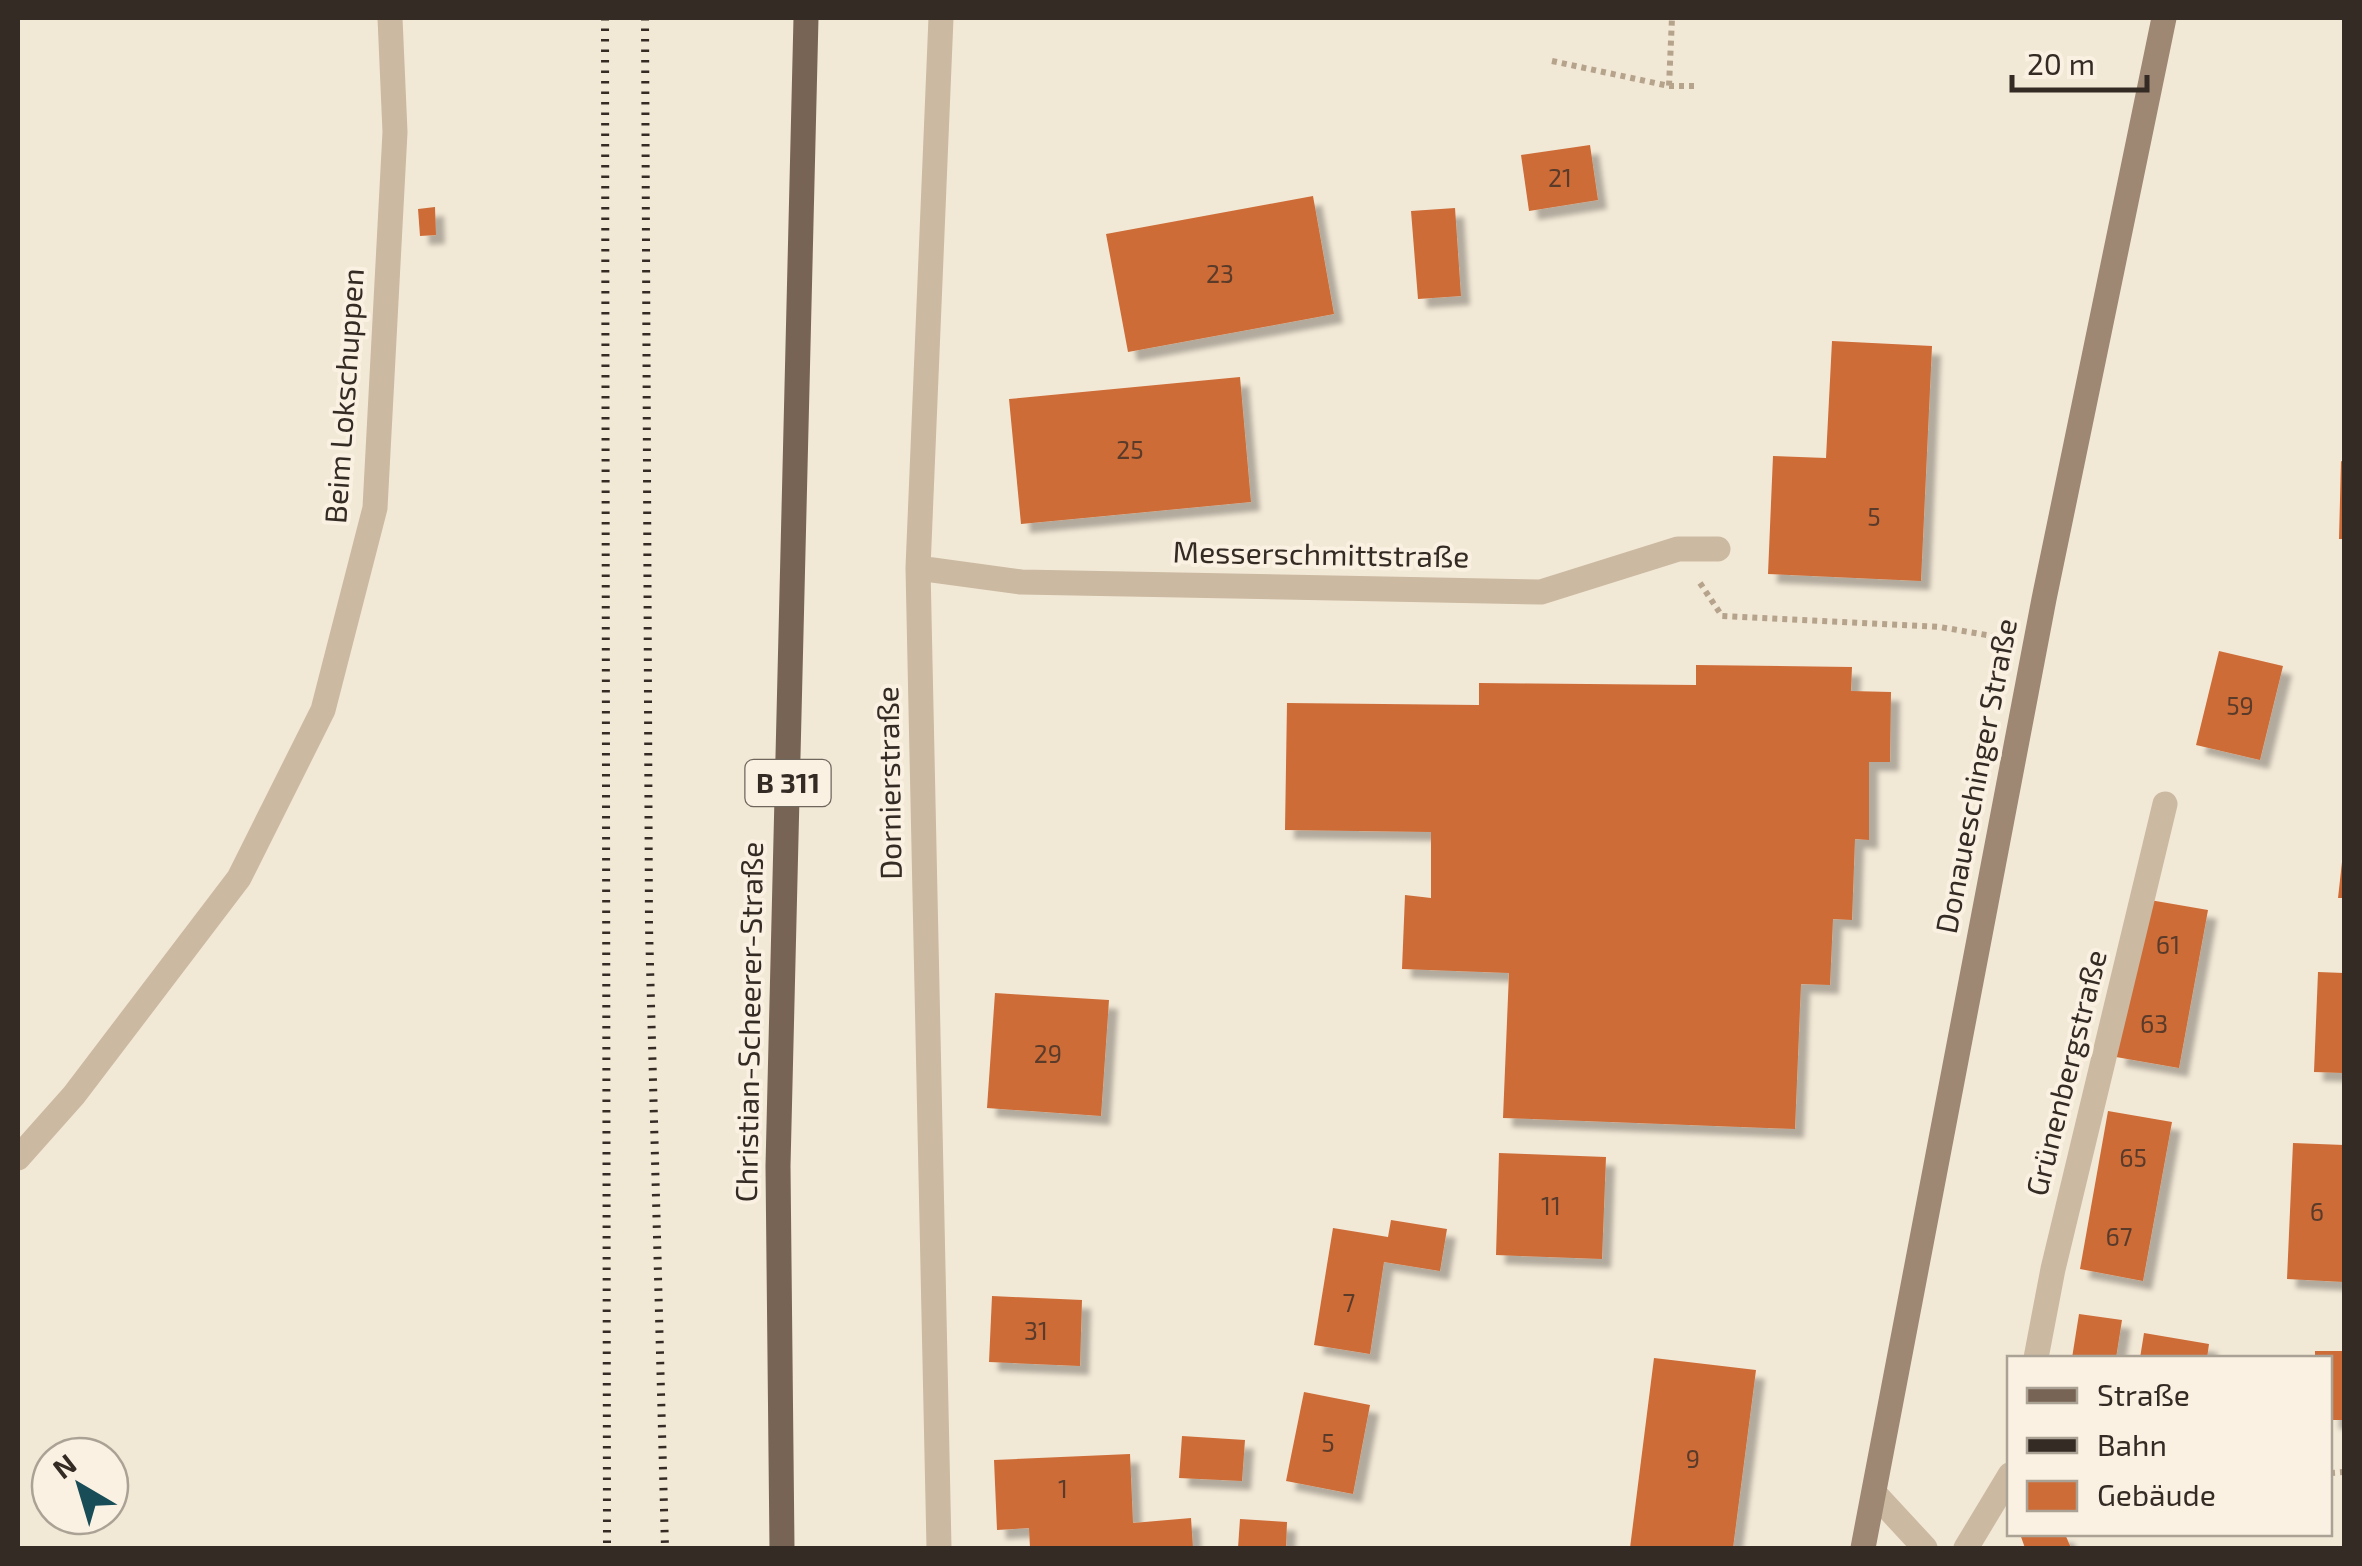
<svg xmlns="http://www.w3.org/2000/svg" width="2362" height="1566" font-family="'Exo 2',sans-serif">
<defs>
<filter id="shadow"><feDropShadow dx="9" dy="9" stdDeviation="2.5" flood-color="#0004"/></filter>
</defs>
<rect width="100%" height="100%" fill="#f2e8d6"/>
<!-- building -->
<path fill="#ce6c38" filter="url(#shadow)" d="M 1590,145 L 1598,200 L 1529,211 L 1521,155 Z
M 1313,196 L 1334,314 L 1128,352 L 1106,234 Z
M 435,207 L 436,235 L 420,236 L 418,209 Z
M 1455,208 L 1461,296 L 1418,299 L 1411,211 Z
M 1832,341 L 1932,346 L 1921,581 L 1768,574 L 1773,456 L 1826,458 Z
M 1240,377 L 1251,502 L 1021,524 L 1009,399 Z
M 2341,461 L 2344,462 L 2344,539 L 2339,539 Z
M 2219,651 L 2283,666 L 2260,760 L 2196,745 Z
M 1696,665 L 1852,667 L 1851,691 L 1891,692 L 1890,762 L 1869,762 L 1869,840 L 1855,839 L 1852,920 L 1833,919 L 1830,985 L 1801,984 L 1795,1129 L 1503,1118 L 1509,973 L 1402,969 L 1405,895 L 1431,898 L 1431,832 L 1285,830 L 1287,703 L 1479,705 L 1479,683 L 1696,685 Z
M 2342,862 L 2344,862 L 2344,898 L 2338,898 Z
M 2144,899 L 2208,910 L 2179,1068 L 2116,1057 Z
M 2318,972 L 2344,973 L 2344,1073 L 2314,1072 Z
M 995,993 L 1109,1000 L 1101,1116 L 987,1108 Z
M 2108,1111 L 2172,1122 L 2143,1281 L 2080,1269 Z
M 2293,1143 L 2344,1145 L 2344,1282 L 2287,1279 Z
M 1499,1153 L 1606,1157 L 1602,1259 L 1496,1255 Z
M 1391,1220 L 1447,1229 L 1440,1271 L 1384,1262 L 1370,1354 L 1314,1345 L 1333,1228 L 1388,1237 Z
M 992,1296 L 1082,1300 L 1080,1366 L 989,1362 Z
M 2079,1314 L 2122,1320 L 2116,1358 L 2072,1358 Z
M 2144,1333 L 2209,1344 L 2207,1358 L 2140,1358 Z
M 2315,1351 L 2344,1351 L 2344,1420 L 2330,1420 L 2330,1358 L 2315,1358 Z
M 1654,1358 L 1756,1370 L 1733,1548 L 1630,1548 Z
M 1304,1392 L 1370,1405 L 1353,1494 L 1286,1481 Z
M 1182,1436 L 1245,1440 L 1242,1481 L 1179,1478 Z
M 1130,1454 L 1133,1523 L 1191,1518 L 1193,1548 L 1030,1548 L 1029,1528 L 997,1530 L 994,1460 Z
M 1240,1519 L 1287,1522 L 1286,1548 L 1238,1548 Z
M 2020,1534 L 2065,1534 L 2071,1548 L 2025,1548 Z"/>
<g fill="none" stroke-linecap="round" stroke-linejoin="round">
<!-- path -->
<path stroke="#b6a38c" stroke-width="6" stroke-dasharray="5 5" stroke-linecap="butt" d="M 1552,61 L 1669,86 L 1672,18
M 1669,86 L 1699,86
M 1700,583 L 1722,616 L 1940,627 L 2004,638
M 2330,1473 L 2344,1472"/>
<!-- lane -->
<path stroke="#cbb9a1" stroke-width="25" d="M 18,1158 L 74,1095 L 239,878 L 323,710 L 375,508 L 395,132 L 390,18"/>
<!-- street -->
<path stroke="#cbb9a1" stroke-width="25" d="M 918,568 L 1021,582 L 1541,592 L 1678,549 L 1718,549
M 2036,1358 L 2053,1269 L 2165,804
M 1875,1494 L 1925,1548
M 939,1548 L 918,568 L 941,18
M 1966,1548 L 2010,1475"/>
<!-- secondary -->
<path stroke="#9e8773" stroke-width="25" d="M 1863,1548 L 2044,599 L 2164,18"/>
<!-- primary -->
<path stroke="#786454" stroke-width="25" d="M 782,1548 L 778,1166 L 806,18"/>
<!-- rail -->
<path stroke="#342b25" stroke-width="8" stroke-dasharray="2.5 8" stroke-linecap="butt" d="M 605,18 L 607,1548
M 645,18 L 649,926 L 665,1548"/>
</g>
<g text-anchor="middle" stroke-width="8" stroke-linejoin="round" paint-order="stroke">
<!-- number labels -->
<g font-size="25" fill="#5a3b2a">
<text x="1560" y="187">21</text>
<text x="1220" y="283">23</text>
<text x="1130" y="459">25</text>
<text x="1874" y="526">5</text>
<text x="2240" y="715">59</text>
<text x="2168" y="954">61</text>
<text x="2154" y="1033">63</text>
<text x="1048" y="1063">29</text>
<text x="2133" y="1167">65</text>
<text x="1551" y="1215">11</text>
<text x="2317" y="1221">6</text>
<text x="2119" y="1246">67</text>
<text x="1349" y="1312">7</text>
<text x="1036" y="1340">31</text>
<text x="1328" y="1452">5</text>
<text x="1693" y="1468">9</text>
<text x="1063" y="1498">1</text>
</g>
<!-- shield labels -->
<rect fill="#faf1e2" stroke="#6f665e" stroke-width="2.5" x="745.5" y="760" width="85" height="46" rx="8"/>
<g font-size="28" font-weight="bold" fill="#342b25">
<text x="788" y="793">B 311</text>
</g>
<!-- street labels -->
<g font-size="30" fill="#342b25" stroke="#faf1e2">
<text transform="translate(345 396) rotate(-86)" y="10">Beim Lokschuppen</text>
<text transform="translate(1321 555) rotate(1)" y="10">Messerschmittstraße</text>
<text transform="translate(1977 776) rotate(-79)" y="10">Donaueschinger Straße</text>
<text transform="translate(890 783) rotate(-91)" y="10">Dornierstraße</text>
<text transform="translate(750 1022) rotate(-89)" y="10">Christian-Scheerer-Straße</text>
<text transform="translate(2067 1073) rotate(-76)" y="10">Grünenbergstraße</text>
</g>
</g>
<!-- border -->
<rect width="2362" height="1566" fill="none" stroke="#342b25" stroke-width="40"/>
<!-- legend -->
<rect x="2007" y="1356" width="325" height="180" fill="#faf1e2" stroke="#aba296" stroke-width="2.5"/>
<rect x="2027" y="1388" width="50" height="15" fill="#786454" stroke="#aba296" stroke-width="2.5"/>
<text x="2097" y="1406" font-size="30" fill="#342b25">Straße</text>
<rect x="2027" y="1438" width="50" height="15" fill="#342b25" stroke="#aba296" stroke-width="2.5"/>
<text x="2097" y="1456" font-size="30" fill="#342b25">Bahn</text>
<rect x="2027" y="1481" width="50" height="30" fill="#ce6c38" stroke="#aba296" stroke-width="2.5"/>
<text x="2097" y="1506" font-size="30" fill="#342b25">Gebäude</text>
<!-- north arrow -->
<g transform="translate(80 1486) rotate(322)"><circle r="48" fill="#faf1e2" stroke="#aba296" stroke-width="2.5"/>
<path d="M0-8L18 38L0 25L-18 38Z" fill="#184d58"/>
<text y="-15" font-size="28" font-weight="bold" text-anchor="middle" fill="#342b25">N</text>
</g>
<!-- scale -->
<path d="M2012 75v15h135v-15" fill="none" stroke="#342b25" stroke-width="5"/>
<text x="2027" y="75" font-size="30" fill="#342b25" stroke="#faf1e2" stroke-width="8" paint-order="stroke">20 m</text>
</svg>
